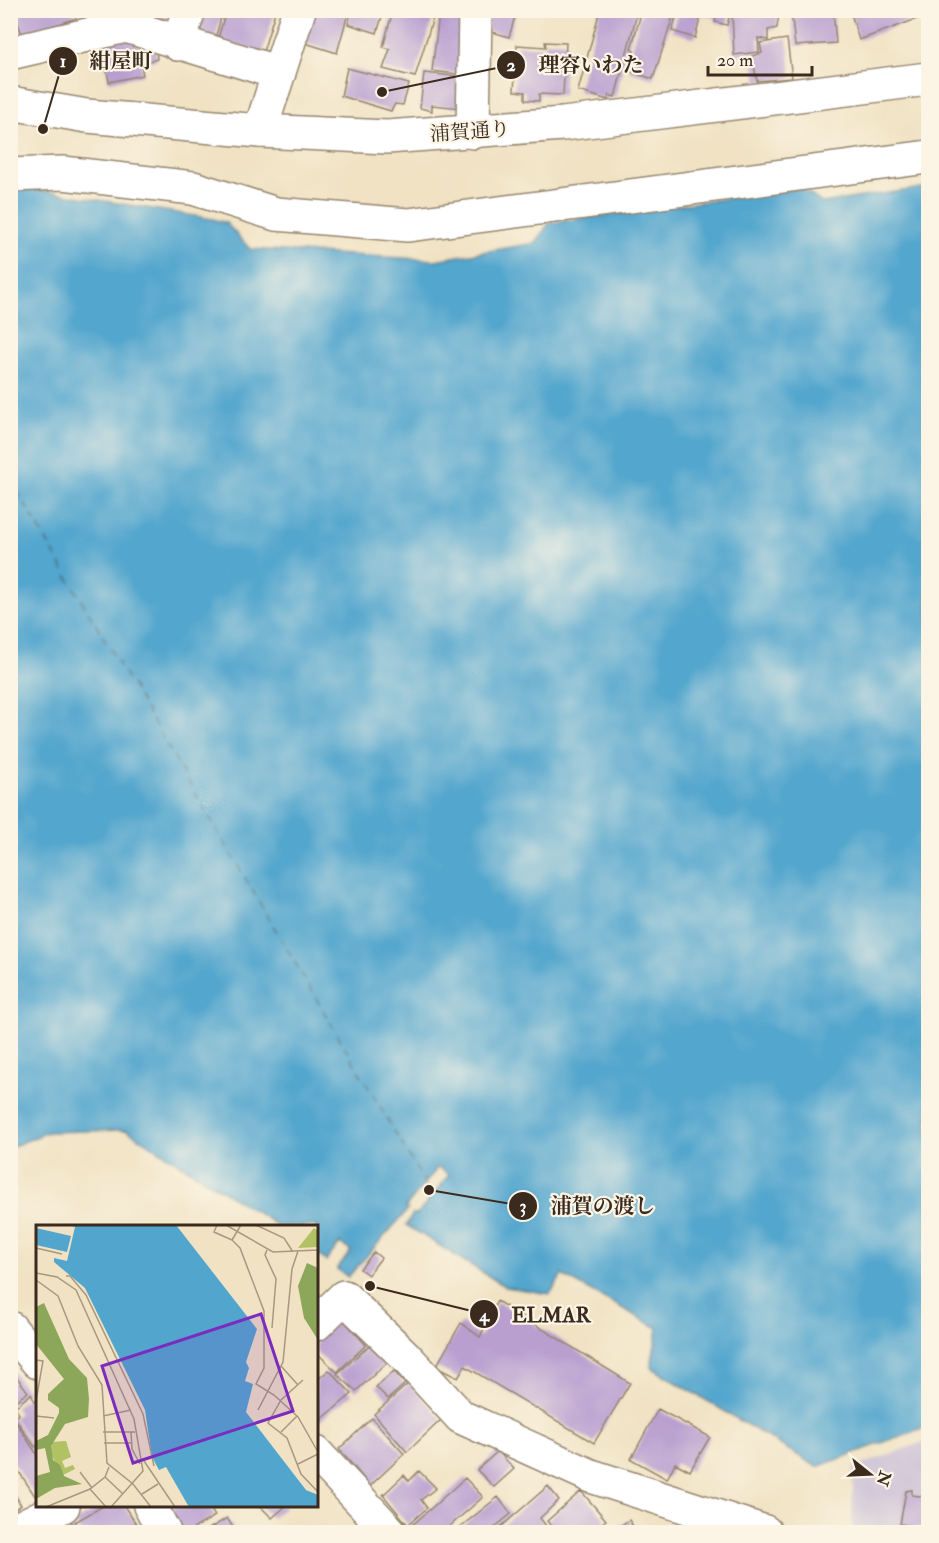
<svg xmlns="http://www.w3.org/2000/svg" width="939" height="1543" font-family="'IM FELL Double Pica','Noto Serif JP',serif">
<rect width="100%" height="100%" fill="#fcf5e5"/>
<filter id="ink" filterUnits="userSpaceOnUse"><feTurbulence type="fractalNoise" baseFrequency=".0167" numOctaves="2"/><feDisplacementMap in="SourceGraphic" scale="12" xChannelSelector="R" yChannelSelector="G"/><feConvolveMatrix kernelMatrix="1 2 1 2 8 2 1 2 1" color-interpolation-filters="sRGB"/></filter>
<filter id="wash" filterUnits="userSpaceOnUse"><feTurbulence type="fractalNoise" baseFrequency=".008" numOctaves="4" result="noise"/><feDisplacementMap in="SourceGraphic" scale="24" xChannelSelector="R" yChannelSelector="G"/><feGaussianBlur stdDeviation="1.35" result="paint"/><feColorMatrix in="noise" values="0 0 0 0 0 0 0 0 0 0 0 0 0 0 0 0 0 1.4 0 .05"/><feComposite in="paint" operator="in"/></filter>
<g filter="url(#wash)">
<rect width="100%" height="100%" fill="#f0e2c3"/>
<!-- industrial -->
<path fill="#cbbfd5" d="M 928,1440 L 928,1532 L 852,1532 L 853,1468 Z"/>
<!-- water -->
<path fill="#52a6ce" stroke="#466876" stroke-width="1.5" d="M 10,185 L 213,219 L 226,223 L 250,249 L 435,260 L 536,243 L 549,223 L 801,188 L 822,203 L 928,187 L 928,1426 L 817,1467 L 651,1367 L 658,1328 L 562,1275 L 550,1294 L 506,1287 L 406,1225 L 413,1214 L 417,1215 L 449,1175 L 438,1167 L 406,1207 L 408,1210 L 348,1277 L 337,1269 L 351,1251 L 340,1243 L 326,1261 L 317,1254 L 316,1226 L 278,1226 L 127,1130 L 48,1132 L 11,1147 Z"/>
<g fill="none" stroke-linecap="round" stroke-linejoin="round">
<!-- ferry -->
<path stroke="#445c64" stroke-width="1.5" stroke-dasharray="8 6" stroke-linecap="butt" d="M 10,479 L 429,1190"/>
</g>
<g id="blocks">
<!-- building -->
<path fill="#b89fd0" d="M 13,10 L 73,10 L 76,18 L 23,37 Z
M 81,10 L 111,10 L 113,16 L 85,24 Z
M 151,10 L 173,10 L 170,20 L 148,16 Z
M 200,10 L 223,10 L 214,43 L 193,36 Z
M 226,10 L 275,12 L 262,55 L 217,42 Z
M 314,10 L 349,10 L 337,53 L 305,43 Z
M 352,10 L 384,10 L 377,33 L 348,24 Z
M 393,10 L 410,10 L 433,18 L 415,77 L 383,69 L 390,49 L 383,47 Z
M 491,10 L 517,10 L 509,37 L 486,30 Z
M 600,10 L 638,10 L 615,97 L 609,95 L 608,100 L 578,91 Z
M 642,10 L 675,10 L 653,79 L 629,71 L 634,51 L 631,49 Z
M 678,10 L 731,10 L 727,25 L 715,22 L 716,18 L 701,15 L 695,38 L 672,31 Z
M 791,10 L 833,10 L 836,43 L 795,46 Z
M 850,10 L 928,10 L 928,15 L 859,40 Z
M 779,13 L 777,28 L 768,30 L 768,40 L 758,38 L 759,52 L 734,55 L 732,14 Z
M 439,14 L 465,18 L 465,75 L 432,71 Z
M 135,37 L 138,47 L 155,42 L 157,59 L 141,64 L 143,75 L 109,82 L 102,43 Z
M 787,39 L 792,78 L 757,81 L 752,56 L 762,53 L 760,43 Z
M 545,42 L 566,43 L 563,95 L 539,94 L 539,101 L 525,100 L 525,92 L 514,91 L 517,45 L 546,47 Z
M 347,68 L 409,84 L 403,105 L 395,104 L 391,111 L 341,96 Z
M 424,73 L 465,77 L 461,108 L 432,105 L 432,111 L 420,108 Z
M 374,1252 L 381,1258 L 368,1275 L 360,1269 Z
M 497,1301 L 630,1383 L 594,1443 L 465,1366 L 458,1378 L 436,1367 L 461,1323 L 480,1337 Z
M 340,1316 L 366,1345 L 337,1372 L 316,1352 L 316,1337 Z
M 372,1343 L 388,1362 L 356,1391 L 337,1374 Z
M 10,1368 L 28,1392 L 10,1405 Z
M 329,1370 L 352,1394 L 316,1424 L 316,1381 Z
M 394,1371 L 405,1384 L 388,1399 L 376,1387 Z
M 409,1383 L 442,1419 L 407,1452 L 374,1414 Z
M 31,1394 L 35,1402 L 38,1400 L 38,1445 L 35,1447 L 14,1417 L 19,1414 L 15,1407 Z
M 658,1409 L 710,1437 L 690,1471 L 675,1463 L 667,1479 L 631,1459 Z
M 10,1413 L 38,1456 L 38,1494 L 35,1496 L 10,1458 Z
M 372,1418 L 404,1454 L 370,1486 L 339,1449 Z
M 498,1451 L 514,1469 L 494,1487 L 477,1470 Z
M 419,1471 L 436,1488 L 421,1500 L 427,1508 L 408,1525 L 383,1495 L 404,1475 L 409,1481 Z
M 465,1478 L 483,1497 L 443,1532 L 413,1532 L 409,1528 Z
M 548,1486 L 559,1500 L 540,1518 L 550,1531 L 495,1532 Z
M 12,1490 L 21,1505 L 10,1512 L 10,1491 Z
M 912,1490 L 912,1495 L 928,1497 L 928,1528 L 900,1524 L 906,1491 Z
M 581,1491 L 606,1520 L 591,1532 L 557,1532 L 547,1521 Z
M 498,1497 L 511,1514 L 489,1532 L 454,1532 Z
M 103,1506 L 124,1506 L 142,1532 L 81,1532 L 75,1522 Z
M 162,1506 L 209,1506 L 215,1516 L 188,1532 L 181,1532 Z
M 260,1506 L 286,1506 L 272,1518 Z
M 227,1518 L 236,1532 L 204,1532 Z
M 70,1519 L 78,1532 L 47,1532 Z
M 629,1520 L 637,1532 L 611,1532 Z"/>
</g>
</g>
<g filter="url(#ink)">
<use href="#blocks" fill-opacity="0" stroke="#968670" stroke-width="1.5"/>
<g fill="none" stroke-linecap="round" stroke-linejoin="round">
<defs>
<path id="minor" d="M 178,44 L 189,10
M 10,53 L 126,26 L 279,73
M 260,131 L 299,10
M 473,132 L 475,10
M 10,175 L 63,173 L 193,188 L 276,214 L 408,225 L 928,157
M 316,1324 L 344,1297 L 405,1356 L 461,1417 L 591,1476 L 765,1532
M 10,1328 L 38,1362
M 316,1453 L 390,1532
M 150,1506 L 164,1532
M 11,1532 L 63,1506"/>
<path id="major" d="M 10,103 L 87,116 L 260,131 L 387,137 L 563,124 L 928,79"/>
</defs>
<!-- minor casing -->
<use href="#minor" stroke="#968670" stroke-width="36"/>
<!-- major casing -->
<use href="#major" stroke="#968670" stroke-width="36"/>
<!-- minor -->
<use href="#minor" stroke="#fff" stroke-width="33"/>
<!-- major -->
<use href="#major" stroke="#fff" stroke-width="33"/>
</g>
</g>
<g text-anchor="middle" stroke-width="4.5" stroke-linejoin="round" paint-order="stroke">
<!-- street labels -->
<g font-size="20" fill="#3b2a1e" stroke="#fcf5e5">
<text transform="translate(470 131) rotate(-4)" y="7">浦賀通り</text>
</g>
</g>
<!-- overview -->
<g transform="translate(36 1225)">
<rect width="282" height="282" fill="#f0e2c3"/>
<path d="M 278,3 L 282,6 L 282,22 L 262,23 ZM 30,216 L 35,232 L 26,236 L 29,243 L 37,240 L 39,244 L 27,250 L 14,228 L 16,217 Z" fill="#b1c164"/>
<path d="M 271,38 L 282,43 L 282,115 L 268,93 L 262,61 ZM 8,78 L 33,134 L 51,153 L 53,174 L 52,192 L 29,199 L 15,221 L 17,235 L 24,240 L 28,251 L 46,259 L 19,263 L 0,274 L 0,251 L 14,247 L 9,223 L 0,225 L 0,216 L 12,210 L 23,188 L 23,183 L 12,175 L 12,169 L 28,154 L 0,119 L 0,82 Z" fill="#8ca75a"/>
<path d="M 33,0 L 140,0 L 221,104 L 210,137 L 213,143 L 209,156 L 217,159 L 210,187 L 270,265 L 282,270 L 282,282 L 153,282 L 130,242 L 123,245 L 116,232 L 109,185 L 49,63 L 18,37 L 18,33 L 31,36 L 39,2 ZM 0,3 L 35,11 L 31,27 L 0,20 Z" fill="#52a6ce"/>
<path fill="none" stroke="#52a6ce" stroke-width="3" d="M 130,240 L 206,154"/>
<path fill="none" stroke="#a89881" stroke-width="1.5" d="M 181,0 L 178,7 L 196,15M 190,0 L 237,27 L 282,25M 205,0 L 196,15 L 204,23 L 228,86 L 228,143 L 220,159 L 238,170 L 262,192 L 282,227M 220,0 L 248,13 L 257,27M 0,23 L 26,29M 231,25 L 229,30 L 240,54 L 236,103M 0,48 L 21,52 L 40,65 L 98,194 L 107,246 L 75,282M 30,51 L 34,51 L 50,70 L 107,189 L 118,241M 0,55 L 22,71 L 42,121 L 66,160 L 71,238 L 97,259 L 115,282M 0,135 L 7,136 L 0,176M 245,141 L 262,160M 267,155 L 245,175 L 232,198 L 251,213 L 265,249 L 282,267M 222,185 L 247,137 L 256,44 L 262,26M 0,191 L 18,193M 67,191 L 95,185M 67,207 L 99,207M 95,207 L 96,224 L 104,239M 245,207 L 261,191M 68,218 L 96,218M 108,236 L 139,282M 262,239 L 282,229M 44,247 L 56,263M 69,252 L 87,269M 54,264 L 70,282M 106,269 L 122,259M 10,282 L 54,264 L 69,252 L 73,242"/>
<path fill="#7b2cbf" fill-opacity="0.15" stroke="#7b2cbf" stroke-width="3" d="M 225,89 L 257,186 L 97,238 L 66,141 Z"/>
<rect width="282" height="282" fill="none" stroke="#3b2a1e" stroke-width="3"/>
</g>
<!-- callouts -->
<path fill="none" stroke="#3b2a1e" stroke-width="2" d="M43 129L63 61M382 92L511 65M429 1190L523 1206M370 1286L484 1314"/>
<g fill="#3b2a1e" stroke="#fcf5e5" stroke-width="2">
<circle cx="43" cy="129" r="6"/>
<circle cx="382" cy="92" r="6"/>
<circle cx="429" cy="1190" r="6"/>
<circle cx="370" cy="1286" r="6"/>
<circle cx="63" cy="61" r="15"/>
<circle cx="511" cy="65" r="15"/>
<circle cx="523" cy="1206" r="15"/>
<circle cx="484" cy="1314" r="15"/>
</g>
<g font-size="18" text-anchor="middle" font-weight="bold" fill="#fff">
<text x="63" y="67">1</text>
<text x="511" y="71">2</text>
<text x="523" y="1212">3</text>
<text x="484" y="1321">4</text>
</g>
<g font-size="21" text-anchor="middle" font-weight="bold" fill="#3b2a1e" stroke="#fcf5e5" stroke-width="4.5" stroke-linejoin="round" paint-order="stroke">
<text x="121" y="68">紺屋町</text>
<text x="591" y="72">理容いわた</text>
<text x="603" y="1213">浦賀の渡し</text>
<text x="551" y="1322">ELMAR</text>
</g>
<!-- margin -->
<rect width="939" height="1543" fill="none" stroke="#fcf5e5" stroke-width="36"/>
<!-- north arrow -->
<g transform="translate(870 1474) rotate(108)" stroke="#fcf5e5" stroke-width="4.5" paint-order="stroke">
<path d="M0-4.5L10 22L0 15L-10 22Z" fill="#3b2a1e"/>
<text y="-9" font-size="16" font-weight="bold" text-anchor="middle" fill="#3b2a1e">N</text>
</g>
<!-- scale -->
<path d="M708 66v9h104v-9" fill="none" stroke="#3b2a1e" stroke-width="3"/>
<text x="717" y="66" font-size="18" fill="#3b2a1e" stroke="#fcf5e5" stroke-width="4.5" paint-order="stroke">20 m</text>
</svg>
